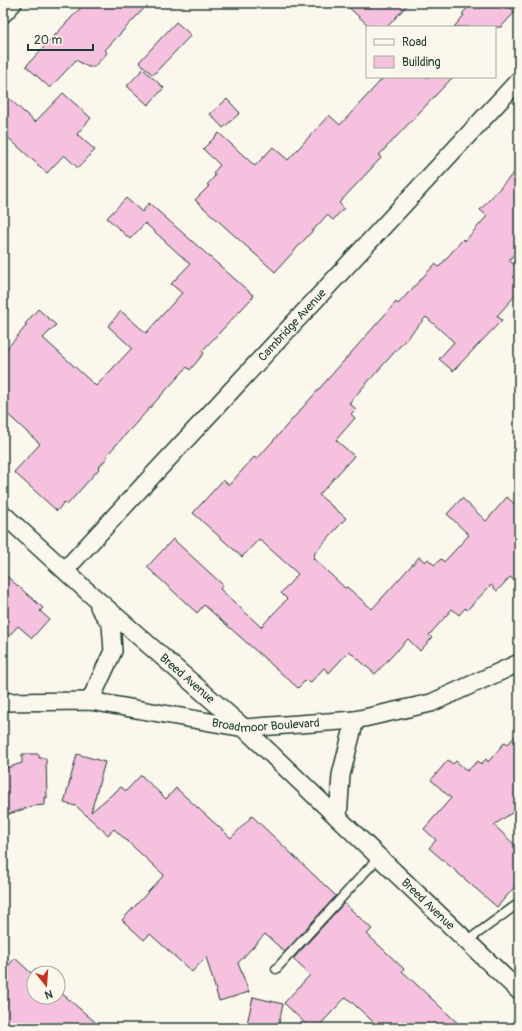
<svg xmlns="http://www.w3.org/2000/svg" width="522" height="1031" font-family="Pangolin,sans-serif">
<rect width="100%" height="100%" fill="#fbf7ec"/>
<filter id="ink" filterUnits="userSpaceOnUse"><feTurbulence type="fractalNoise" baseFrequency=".025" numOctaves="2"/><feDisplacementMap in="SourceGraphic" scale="8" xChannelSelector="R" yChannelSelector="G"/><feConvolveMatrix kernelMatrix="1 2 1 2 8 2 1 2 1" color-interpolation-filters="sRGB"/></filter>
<g filter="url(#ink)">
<!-- building -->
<path fill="#f5c1de" stroke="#1f3d34" d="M 85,3 L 149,3 L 105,50 L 107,53 L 94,67 L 88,67 L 76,60 L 50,88 L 26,66 Z
M 344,3 L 409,3 L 387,27 L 370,27 Z
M 472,3 L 505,3 L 515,12 L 501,27 L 454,27 L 464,15 L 462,14 Z
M 176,22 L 191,35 L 153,75 L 139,62 Z
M 143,69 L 164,88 L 148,105 L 127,86 Z
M 384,77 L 453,77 L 379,155 L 381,158 L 339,203 L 344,208 L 333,220 L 327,215 L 275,272 L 195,200 L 209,186 L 207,185 L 215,176 L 213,173 L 220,165 L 203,149 L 219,133 L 255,166 L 273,147 L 288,160 L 329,115 L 340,125 Z
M 3,93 L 35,122 L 63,93 L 91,118 L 77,134 L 95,150 L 78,168 L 64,155 L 47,173 L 3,133 Z
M 227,99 L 240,113 L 223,128 L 210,114 Z
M 519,167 L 519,249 L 509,260 L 519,269 L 519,291 L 497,316 L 502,320 L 453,371 L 439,359 L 454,342 L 426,317 L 349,403 L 356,409 L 351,414 L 355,418 L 336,440 L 354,456 L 319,495 L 346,518 L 314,554 L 315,555 L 313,558 L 345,588 L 347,587 L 372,609 L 419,557 L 425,562 L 428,559 L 434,565 L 441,559 L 444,562 L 469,535 L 447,514 L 462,498 L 486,521 L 507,497 L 519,508 L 519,585 L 510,577 L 497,591 L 491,585 L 467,610 L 465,608 L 459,615 L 452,609 L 429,635 L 432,638 L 420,651 L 408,639 L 375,674 L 349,651 L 329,673 L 324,668 L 310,683 L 306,680 L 298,688 L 204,605 L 197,613 L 147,567 L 173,539 L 223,585 L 220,589 L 261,627 L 287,599 L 281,593 L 298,574 L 259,539 L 242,557 L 193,513 L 223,480 L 229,485 L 254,457 L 257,459 L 396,302 L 398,304 L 435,264 L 439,267 L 463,239 L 465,241 L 487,216 L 480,210 Z
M 126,198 L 142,212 L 149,203 L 254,296 L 202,351 L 204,353 L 190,370 L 187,367 L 107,455 L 107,458 L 98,468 L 99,469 L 67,505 L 64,502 L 57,511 L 14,472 L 40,444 L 3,410 L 3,353 L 27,325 L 25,324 L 38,309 L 56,325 L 43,338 L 96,386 L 132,348 L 108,326 L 121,311 L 146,333 L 182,293 L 171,284 L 190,264 L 145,223 L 130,239 L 107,218 Z
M 3,573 L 43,608 L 40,611 L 49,619 L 32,638 L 18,626 L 3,642 Z
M 519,732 L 519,808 L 494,825 L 519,849 L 519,882 L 497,907 L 429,848 L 436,840 L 424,829 L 451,798 L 431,780 L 448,760 L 453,764 L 456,761 L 467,771 L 478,761 L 481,764 L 486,759 L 488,762 L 505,742 L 508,744 Z
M 22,754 L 39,754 L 39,758 L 46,758 L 47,798 L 45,797 L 45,805 L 33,806 L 3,816 L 3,769 L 22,763 Z
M 77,754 L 105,762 L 91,812 L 121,787 L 126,791 L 141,775 L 166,799 L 176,788 L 231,838 L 252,816 L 336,896 L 285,952 L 265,934 L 238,963 L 249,992 L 219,1001 L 206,957 L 192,972 L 150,934 L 144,940 L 122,920 L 164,875 L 114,829 L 108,835 L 76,806 L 64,803 Z
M 344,903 L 372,929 L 367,934 L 404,969 L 402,971 L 463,1028 L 380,1028 L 346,997 L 317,1028 L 310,1028 L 284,1003 L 310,975 L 293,959 Z
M 15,958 L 31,973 L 35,969 L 39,973 L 34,973 L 34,997 L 58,997 L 58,990 L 102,1028 L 3,1028 L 3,972 Z
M 253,997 L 283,1004 L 278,1028 L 246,1028 Z"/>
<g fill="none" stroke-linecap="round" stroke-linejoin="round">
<defs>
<path id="service" d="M 467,941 L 519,903
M 276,969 L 379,857"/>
<g id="minor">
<path d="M 3,14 L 13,3"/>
<path id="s1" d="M 3,514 L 87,591 L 244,728 L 519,991"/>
<path id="s2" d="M 65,570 L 519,80"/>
<path d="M 90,701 L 113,651 L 111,624 L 99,607"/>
<path id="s3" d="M 3,702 L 90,701 L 244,728 L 355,720 L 431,703 L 519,663"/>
<path d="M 338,818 L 341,775 L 355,720"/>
</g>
</defs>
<!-- service casing -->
<use href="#service" stroke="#1f3d34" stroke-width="11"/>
<!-- minor casing -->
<use href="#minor" stroke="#1f3d34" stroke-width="20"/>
<!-- service -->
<use href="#service" stroke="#fbf7ec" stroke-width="8"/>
<!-- minor -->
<use href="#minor" stroke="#fbf7ec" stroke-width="17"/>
</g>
</g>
<g text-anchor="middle" stroke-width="3" stroke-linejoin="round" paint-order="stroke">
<!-- street labels -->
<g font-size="12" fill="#1f3d34" stroke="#fbf7ec">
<text dy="4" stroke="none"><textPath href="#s2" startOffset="334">Cambridge Avenue</textPath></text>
<text dy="4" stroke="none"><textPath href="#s1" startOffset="247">Breed Avenue</textPath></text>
<text dy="4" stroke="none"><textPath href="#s3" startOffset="265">Broadmoor Boulevard</textPath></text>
<text dy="4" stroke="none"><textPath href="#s1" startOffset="577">Breed Avenue</textPath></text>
</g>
</g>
<!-- margin -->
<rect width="522" height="1031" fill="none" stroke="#fbf7ec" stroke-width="16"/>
<rect x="8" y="8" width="506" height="1015" fill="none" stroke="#1f3d34" stroke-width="1.5" filter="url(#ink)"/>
<!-- legend -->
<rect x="366" y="26" width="130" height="52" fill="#fbf7ec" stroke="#a3ada2"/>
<rect x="374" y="39" width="20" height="6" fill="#fbf7ec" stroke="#a3ada2"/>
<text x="402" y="46" font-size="12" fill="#1f3d34">Road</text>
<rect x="374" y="56" width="20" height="12" fill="#f5c1de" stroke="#a3ada2"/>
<text x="402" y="66" font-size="12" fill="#1f3d34">Building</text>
<!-- north arrow -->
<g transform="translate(46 985) rotate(163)"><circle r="19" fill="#fbf7ec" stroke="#a3ada2"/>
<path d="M0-3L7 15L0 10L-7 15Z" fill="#c8321e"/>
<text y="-6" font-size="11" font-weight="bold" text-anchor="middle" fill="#1f3d34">N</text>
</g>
<!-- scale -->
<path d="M28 44v6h65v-6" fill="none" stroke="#1f3d34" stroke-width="2"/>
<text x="34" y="44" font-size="12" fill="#1f3d34" stroke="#fbf7ec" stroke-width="3" paint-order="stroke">20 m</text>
</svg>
